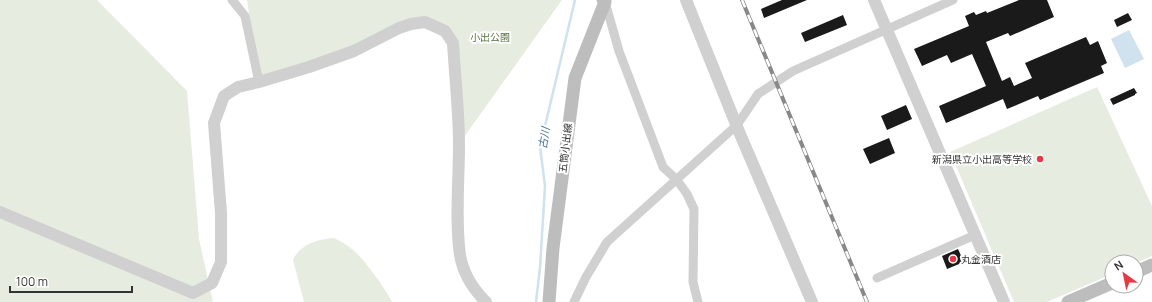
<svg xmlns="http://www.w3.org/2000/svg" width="1152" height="302" font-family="Manrope,'Noto Sans JP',sans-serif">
<rect width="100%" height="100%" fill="#fff"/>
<!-- green -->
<path fill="#e6ecdf" d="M 0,0 L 97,0 L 187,91 L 199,239 L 213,302 L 0,302 Z
M 247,0 L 562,0 L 459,144 L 453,43 L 425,22 L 259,82 Z
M 1097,87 L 1152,206 L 1152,256 L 1136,263 L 1136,262 L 1112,262 L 1112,274 L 1047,302 L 1014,302 L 950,152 Z
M 334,238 C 356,248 365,262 379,281 C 383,288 389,295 392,302 L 304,302 L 293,260 C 300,244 318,239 334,238 Z"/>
<!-- water -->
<path fill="#cfe2ee" d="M 1129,30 L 1144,59 L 1125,68 L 1111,39 Z"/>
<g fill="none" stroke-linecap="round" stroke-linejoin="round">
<!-- stream -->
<path stroke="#cfe2ee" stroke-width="2.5" d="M 536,302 L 540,268 L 545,186 L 540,147 L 575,0"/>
</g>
<!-- building -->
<path fill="#1a1a1a" d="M 782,0 L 807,0 L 764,18 L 761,9 Z
M 1019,0 L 1047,0 L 1054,17 L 1010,36 L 1008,33 L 986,42 L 1002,81 L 1010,77 L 1014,86 L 1032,78 L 1025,63 L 1086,37 L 1090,45 L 1098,41 L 1107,63 L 1101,66 L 1104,73 L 1040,100 L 1038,96 L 1007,109 L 1003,99 L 946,123 L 939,106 L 986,86 L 972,54 L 951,63 L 947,55 L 922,66 L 914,49 L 969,26 L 965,16 L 974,12 L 976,15 L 986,11 L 987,13 Z
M 1128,13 L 1132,20 L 1117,27 L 1114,20 Z
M 843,15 L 847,25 L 805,42 L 801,33 Z
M 1134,88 L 1137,93 L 1135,94 L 1135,95 L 1113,105 L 1110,99 Z
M 906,105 L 912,119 L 887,130 L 881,116 Z
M 889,138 L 895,153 L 870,164 L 863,149 Z
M 958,249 L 964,262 L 947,269 L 942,256 Z"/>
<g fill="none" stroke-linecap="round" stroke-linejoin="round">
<!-- minor -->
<path stroke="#d0d0d0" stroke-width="9" d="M 232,0 L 245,16 L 259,82
M 605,2 L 619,51 L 663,167 L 677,180 L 687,194 L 694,209 L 693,282 L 698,302
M 877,278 L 975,235
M 574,302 L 586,277 L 607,242 L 737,125 L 758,94 L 793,71 L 953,0"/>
<!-- tertiary -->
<path stroke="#d0d0d0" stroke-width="12" d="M 686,0 L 740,134 L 812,302
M 874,0 L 1004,302
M 0,212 L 193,293 L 212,283 L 221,262 L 221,213 L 214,123 L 224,96 L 238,87 L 259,82 L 309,67 L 354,51 L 399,28 L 411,24 L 425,22 L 445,31 L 453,43 C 455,77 459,112 459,146 C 459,180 455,221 460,255 C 463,273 473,289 486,302"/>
<!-- secondary -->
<path stroke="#bdbdbd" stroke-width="13" d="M 1136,272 L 1152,265
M 549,302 L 553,248 L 575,78 L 605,2 L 603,0
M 1068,302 L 1112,283"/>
<defs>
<path id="rail" d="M 742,0 L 867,302"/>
</defs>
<!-- rail casing -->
<use href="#rail" stroke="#888" stroke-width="4"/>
<!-- rail -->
<use href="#rail" stroke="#fff" stroke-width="2.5" stroke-dasharray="8" stroke-linecap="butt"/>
</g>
<!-- markers -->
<g fill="#e63946" stroke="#fff" stroke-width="1.5">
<circle cx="1040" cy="159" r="4"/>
<circle cx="953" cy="259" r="4"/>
</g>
<g text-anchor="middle" stroke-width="4" stroke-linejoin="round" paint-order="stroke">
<!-- park labels -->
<g font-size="10" fill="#56703f" stroke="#fff">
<text x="490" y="41">小出公園</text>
</g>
<!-- street labels -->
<g font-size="10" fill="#333" stroke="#fff">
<text transform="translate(565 148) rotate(-83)" y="4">五筒小出線</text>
</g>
<!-- poi labels -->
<g font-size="10" fill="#333" stroke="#fff" text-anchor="end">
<text x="1032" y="163">新潟県立小出高等学校</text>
<text x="961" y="263" text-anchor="start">丸金酒店</text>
</g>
<!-- water labels -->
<g font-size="11" font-style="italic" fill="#3f7597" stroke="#fff">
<text transform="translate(544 138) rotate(-81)" y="4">古川</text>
</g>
</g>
<!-- north arrow -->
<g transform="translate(1124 274) rotate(327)"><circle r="19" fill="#ffffff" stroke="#adadad"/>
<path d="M0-3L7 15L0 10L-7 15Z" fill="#e63946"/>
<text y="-6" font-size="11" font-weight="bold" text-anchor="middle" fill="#333333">N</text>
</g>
<!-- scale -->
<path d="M10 286v6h122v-6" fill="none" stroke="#333333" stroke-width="2"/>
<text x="16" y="286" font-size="12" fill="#333333" stroke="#ffffff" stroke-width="3" paint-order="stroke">100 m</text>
</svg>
